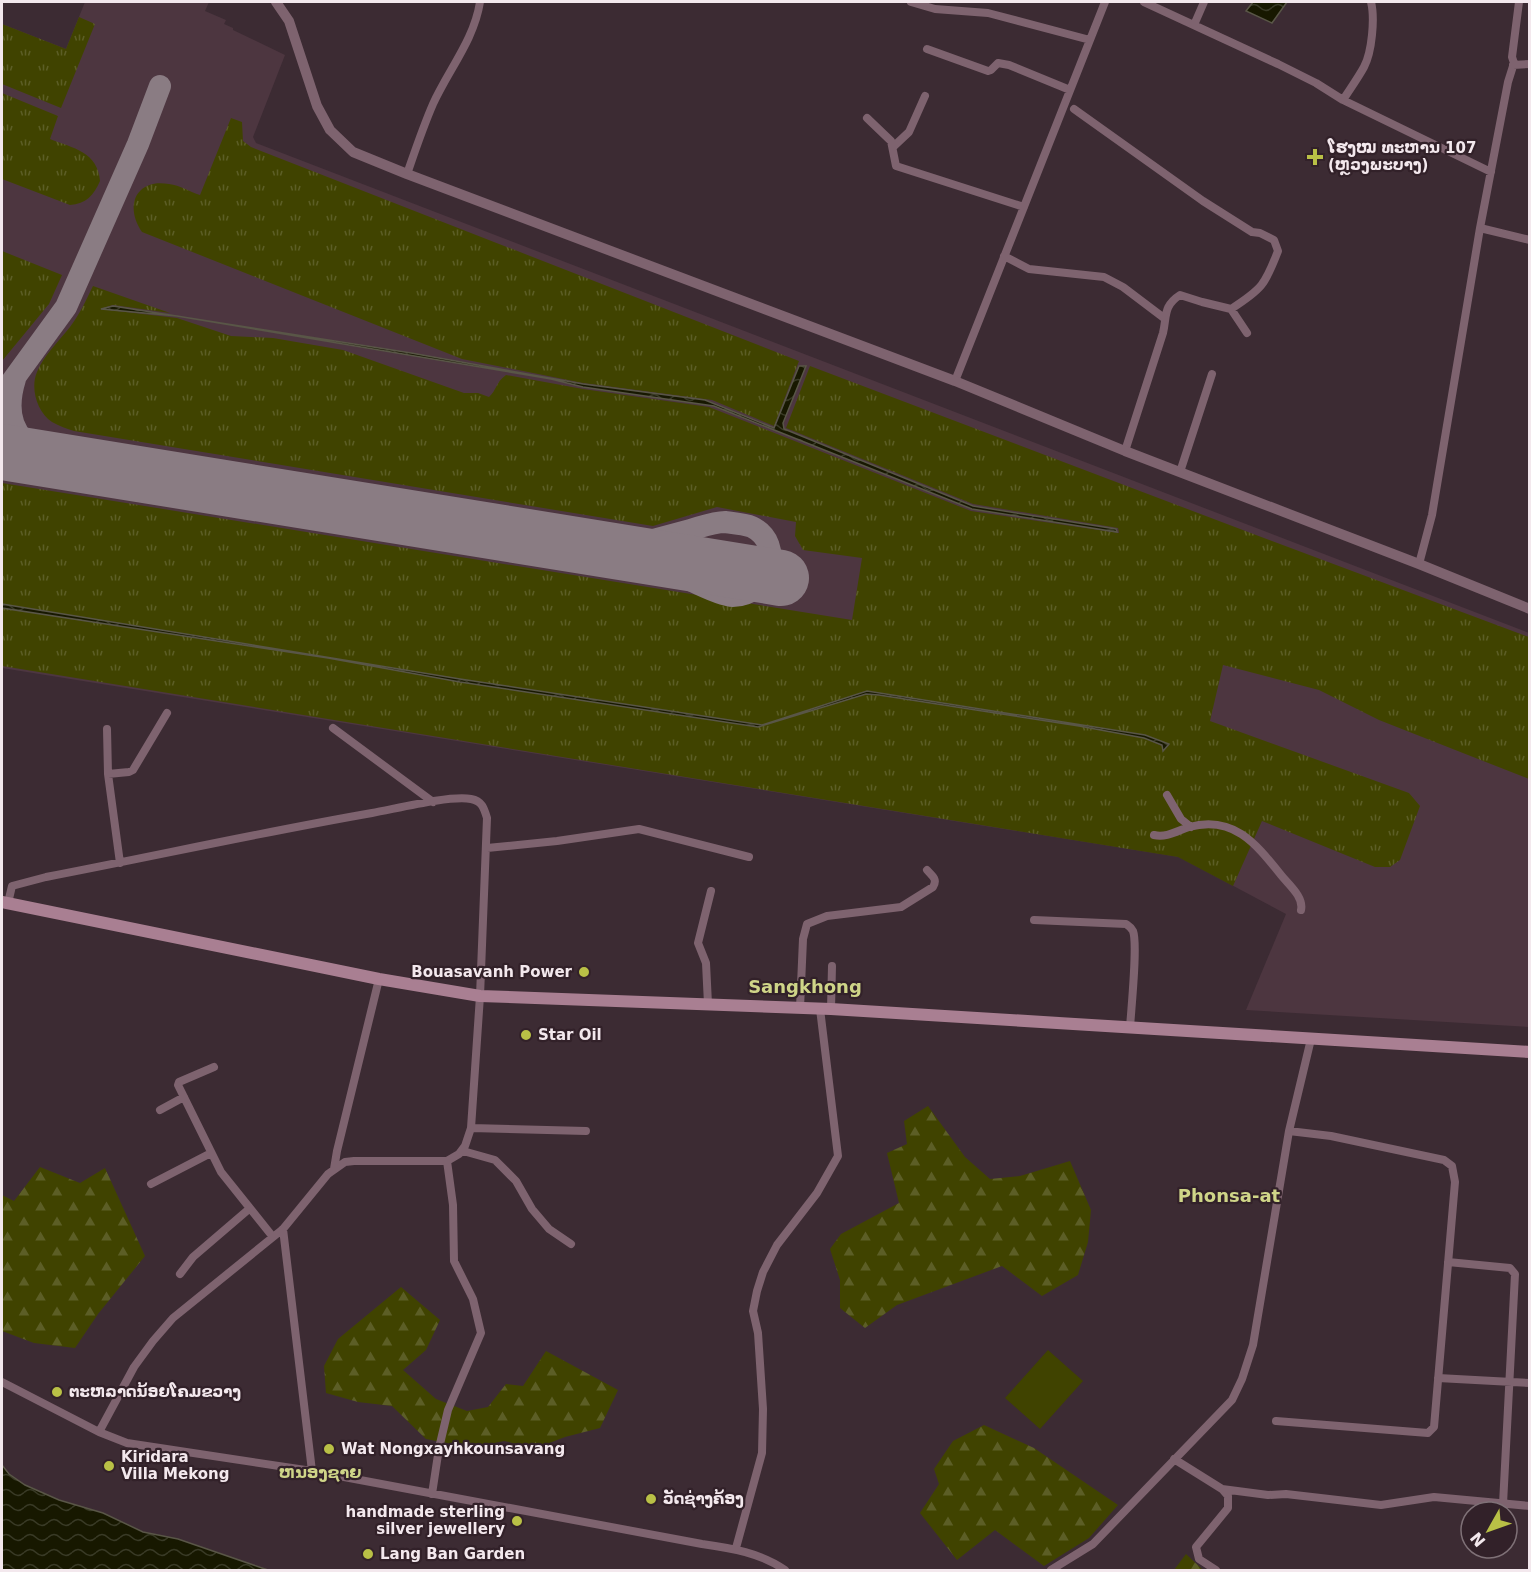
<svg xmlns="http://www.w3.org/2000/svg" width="1531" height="1572" font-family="'DejaVu Sans','Noto Sans Lao',sans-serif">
<defs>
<pattern id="grass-tufts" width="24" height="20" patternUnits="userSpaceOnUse" patternTransform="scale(1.5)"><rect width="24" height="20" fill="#404300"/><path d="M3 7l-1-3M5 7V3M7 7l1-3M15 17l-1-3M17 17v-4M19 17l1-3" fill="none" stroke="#5c5e26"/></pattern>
<pattern id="forest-firs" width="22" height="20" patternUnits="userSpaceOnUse" patternTransform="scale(1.5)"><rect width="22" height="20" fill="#404300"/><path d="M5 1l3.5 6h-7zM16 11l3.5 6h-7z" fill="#5c5e26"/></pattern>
<pattern id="water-waves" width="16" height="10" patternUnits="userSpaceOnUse" patternTransform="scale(1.5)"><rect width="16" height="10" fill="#171800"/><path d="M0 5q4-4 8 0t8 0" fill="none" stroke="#393a26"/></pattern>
</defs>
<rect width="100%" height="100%" fill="#3c2b33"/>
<!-- built -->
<path fill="#4d3640" d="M 85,2 L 209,2 L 205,11 L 226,20 L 224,24 L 233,28 L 233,30 L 285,55 L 253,137 L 256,143 L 1529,633 L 1529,1027 L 1246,1010 L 1286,914 L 1179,857 L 2,668 L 2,24 L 66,49 Z"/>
<!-- grass -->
<path fill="url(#grass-tufts)" d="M 79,17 L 95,24 L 61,108 L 2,84 L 2,24 L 66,49 Z
M 2,93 L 58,116 L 50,139 C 73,148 98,152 100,181 C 94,195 86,204 70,205 L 2,179 Z
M 231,118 L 242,122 L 243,141 L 251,147 L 799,361 L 774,426 L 712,400 L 583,383 L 462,359 L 142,232 C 124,206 136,178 169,184 C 180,185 190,192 200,195 Z
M 2,251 L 62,275 L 49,304 L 2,361 Z
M 93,286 L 170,313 L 113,305 L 100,309 L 177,318 L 231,336 L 273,338 L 343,350 L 464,393 L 478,393 L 489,397 C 497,390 495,383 506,375 L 583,389 L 709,407 L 971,511 L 1119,533 L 1118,528 L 973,504 L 786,428 L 810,366 L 1256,535 L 1529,637 L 1529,779 L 1379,720 L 1319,690 L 1223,665 L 1210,721 L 1409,793 L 1420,806 L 1400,860 L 1390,867 L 1375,867 L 1262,821 L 1233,886 L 1178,857 L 2,666 L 2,608 L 328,658 L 460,682 L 758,727 L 866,694 L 879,695 L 1079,726 L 1144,738 L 1162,746 L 1163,750 L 1169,745 L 1145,735 L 867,691 L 762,725 L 460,679 L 2,604 L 2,483 L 852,620 L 862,558 L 803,550 L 795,536 L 796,522 L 717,507 L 653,526 L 74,431 C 67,429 59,426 52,422 C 37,412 30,388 37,372 C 44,355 59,341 70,327 C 80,314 86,300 93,286 Z"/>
<!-- forest -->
<path fill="url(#forest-firs)" d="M 928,1106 L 965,1157 L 990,1179 L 1020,1176 L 1070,1161 L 1091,1210 L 1088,1242 L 1078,1275 L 1042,1296 L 1002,1266 L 897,1305 L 865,1328 L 840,1308 L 840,1280 L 830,1249 L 841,1234 L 899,1203 L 887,1153 L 907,1144 L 904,1121 Z
M 40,1167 L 80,1183 L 105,1168 L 145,1256 L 98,1314 L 75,1348 L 34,1343 L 2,1331 L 2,1195 L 14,1201 Z
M 401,1287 L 440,1320 L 426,1350 L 403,1370 L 436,1399 L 467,1411 L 488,1407 L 506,1384 L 523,1386 L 546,1351 L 618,1390 L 600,1428 L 565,1437 L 536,1448 L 504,1441 L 472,1448 L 426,1439 L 392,1406 L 358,1402 L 326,1393 L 324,1366 L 338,1339 Z
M 984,1425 L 1034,1448 L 1118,1505 L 1089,1538 L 1044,1566 L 995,1530 L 957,1560 L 920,1513 L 939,1484 L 934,1469 L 953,1441 Z
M 1186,1554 L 1203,1570 L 1174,1570 Z"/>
<!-- garden -->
<path fill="#404300" d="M 1048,1350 L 1083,1381 L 1040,1429 L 1005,1398 Z"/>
<!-- water -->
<path fill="url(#water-waves)" stroke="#595647" stroke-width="1.5" d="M 1253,2 L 1287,2 L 1272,23 L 1246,11 Z
M 113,306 L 411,353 L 583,384 L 705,400 L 774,428 L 799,366 L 806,366 L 783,423 L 784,429 L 973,506 L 1116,529 L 1117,532 L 972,509 L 714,406 L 583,387 L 551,379 L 177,316 L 101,309 Z
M 2,604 L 460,679 L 762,725 L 867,691 L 1145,735 L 1169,744 L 1163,751 L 1162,745 L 1144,738 L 1079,726 L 879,695 L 866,694 L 758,727 L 460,682 L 328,658 L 2,608 Z
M 2,1465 L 9,1474 L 25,1485 L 59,1500 L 103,1513 L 143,1532 L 178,1539 L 268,1570 L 2,1570 Z"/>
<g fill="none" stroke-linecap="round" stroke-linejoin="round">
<!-- taxiway -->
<path stroke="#8a7c83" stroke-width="22" d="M 15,379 C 4,415 13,436 42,458
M 2,395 L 66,307 L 138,144 L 160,86
M 594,547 L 607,550 L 623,548 C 645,542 668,536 690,530 C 701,527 714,522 725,522 C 733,523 745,524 752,527 C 786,544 769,596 733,596 C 716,596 663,566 646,556"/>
<!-- runway -->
<path stroke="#8a7c83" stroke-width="56" d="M 2,452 L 781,578"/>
<!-- minor -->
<path stroke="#7e636f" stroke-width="8" d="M 911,2 L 935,9 L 988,13 L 1090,40
M 1144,2 L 1278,64 L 1316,83 L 1343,100 L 1491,172
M 1194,25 L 1204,2
M 927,49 L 988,71 L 991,70 L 998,63 L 1009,65 L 1070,90
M 1513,65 L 1530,64
M 1343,100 C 1350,89 1358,78 1364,67 C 1372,52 1375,18 1371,2
M 1074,109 L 1203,201 L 1252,232 L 1260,233 L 1274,240 L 1278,251 C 1265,285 1262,289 1231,309 L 1202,302 L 1180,295 C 1163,306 1167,316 1163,333 L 1125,451
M 867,118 L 891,141 L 896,166 L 1024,207
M 893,147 L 909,132 L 925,96
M 407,174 C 415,151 423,127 433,104 C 449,69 474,40 480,2
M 1480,228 L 1530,240
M 1004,256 L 1029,269 L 1104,277 L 1123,287 L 1164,318
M 1231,309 L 1247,333
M 955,381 L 1105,2
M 1180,472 L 1212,374
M 1419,564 L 1432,515 L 1480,228 L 1508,82 L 1514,63 L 1512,57 L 1519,2
M 333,728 L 433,802
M 107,729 L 108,774 L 120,863
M 108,774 L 129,772 L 133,770 L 167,713
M 1167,795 L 1181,819 L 1191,827
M 1154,835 C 1166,838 1177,831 1189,827 C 1234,815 1256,844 1281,875 C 1289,885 1304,897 1301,910
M 487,848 L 557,841 L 639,829 L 749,857
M 8,903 L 12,886 L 46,877 C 155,856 263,832 372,813 C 395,809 450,795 471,799 C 482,801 484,808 487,818 L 480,996 L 471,1128 L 465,1146 L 459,1154 L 447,1161 L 354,1161 L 345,1162 L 328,1174 L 283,1229 L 173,1318 L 153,1341 L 134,1367 L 99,1432
M 1034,920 L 1126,924 C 1129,926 1131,927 1133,931 C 1138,944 1131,1010 1130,1028
M 708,1004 L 706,963 L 698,943 L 711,891
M 800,1008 L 803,939 L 807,924 L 827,916 L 901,907 L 933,887 C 938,879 932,876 927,870
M 831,1009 L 832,966
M 214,1067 L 179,1082 L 178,1085 L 221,1172 L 273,1237
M 160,1110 L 184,1097
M 471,1128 L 586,1131
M 463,1151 L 495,1160 L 516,1181 L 532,1209 L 549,1229 L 571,1244
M 334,1169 L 337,1151 L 379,979
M 151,1184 L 211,1153
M 283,1229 L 312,1471
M 1448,1262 L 1510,1268 L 1515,1274 L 1503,1504
M 180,1274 L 193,1257 L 249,1209
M 1438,1378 L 1530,1383
M 2,1382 L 99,1432 L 127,1443 L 312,1471 L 702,1544 C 731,1548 761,1553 785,1570
M 1276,1421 L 1428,1433 L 1434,1427 L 1455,1182 L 1452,1166 L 1444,1160 L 1331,1136 L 1289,1131
M 1174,1459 L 1222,1489 L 1268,1495 L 1286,1494 L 1381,1505 L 1434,1497 L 1530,1506
M 432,1494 L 439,1448 L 448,1410 L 481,1333 L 473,1299 L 454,1261 L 453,1205 L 447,1161
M 736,1548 L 762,1453 L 763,1409 L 758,1333 L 753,1311 L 757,1291 L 763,1272 L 777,1245 L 817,1193 L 838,1156 L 820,1009
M 1051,1570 L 1093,1544 L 1232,1400 L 1242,1379 L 1253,1345 L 1289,1131 L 1311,1039
M 1216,1570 L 1199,1559 L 1196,1547 L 1228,1508 L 1228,1496 L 1222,1489"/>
<!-- tertiary -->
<path stroke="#7e636f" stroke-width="10" d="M 276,2 L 289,21 L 317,106 L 330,130 L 353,152 L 407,174 L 955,381 L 1125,451 L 1419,564 L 1530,609"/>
<!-- secondary -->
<path stroke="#a97f92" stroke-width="12" d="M 2,902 L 379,979 L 480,996 L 831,1009 L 1530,1052"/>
</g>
<!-- markers -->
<g fill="#b9c046" stroke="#322129" stroke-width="2">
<path d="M1312 148h6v6h6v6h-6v6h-6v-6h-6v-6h6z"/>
<circle cx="584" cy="972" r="6"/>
<circle cx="526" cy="1035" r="6"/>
<circle cx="57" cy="1392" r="6"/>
<circle cx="329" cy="1449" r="6"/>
<circle cx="109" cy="1466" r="6"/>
<circle cx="651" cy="1499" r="6"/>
<circle cx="517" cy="1521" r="6"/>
<circle cx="368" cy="1554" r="6"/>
</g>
<g text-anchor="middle" stroke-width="4.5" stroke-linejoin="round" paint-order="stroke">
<!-- poi labels -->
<g font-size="15" font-weight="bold" fill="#f3e8ed" stroke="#322129" text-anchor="start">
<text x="1328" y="153">ໂຮງໝ ທະຫານ 107<tspan x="1328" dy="17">(ຫຼວງພະບາງ)</tspan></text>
<text x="572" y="977" text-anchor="end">Bouasavanh Power</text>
<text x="538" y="1040">Star Oil</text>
<text x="69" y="1397">ຕະຫລາດນ້ອຍໂຄມຂວາງ</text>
<text x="341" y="1454">Wat Nongxayhkounsavang</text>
<text x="121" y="1462">Kiridara<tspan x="121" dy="17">Villa Mekong</tspan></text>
<text x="663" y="1504">ວັດຊ່າງຄ້ອງ</text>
<text x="505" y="1517" text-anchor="end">handmade sterling<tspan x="505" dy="17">silver jewellery</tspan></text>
<text x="380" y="1559">Lang Ban Garden</text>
</g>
<!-- neighbourhood labels -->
<g font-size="16" font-weight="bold" fill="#cfd588" stroke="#322129">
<text x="320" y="1478">ຫນອງຊາຍ</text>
</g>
<!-- quarter labels -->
<g font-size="18" font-weight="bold" fill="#cfd588" stroke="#322129">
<text x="805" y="993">Sangkhong</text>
<text x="1229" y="1202">Phonsa-at</text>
</g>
</g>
<!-- border -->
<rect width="1531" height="1572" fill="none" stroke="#f3e8ed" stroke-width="6"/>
<!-- north arrow -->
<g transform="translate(1489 1530) rotate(230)"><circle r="28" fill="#322129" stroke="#7f7177" stroke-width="1.5"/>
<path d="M0-4.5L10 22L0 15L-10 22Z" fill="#b9c046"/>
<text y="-9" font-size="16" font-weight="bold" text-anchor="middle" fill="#f3e8ed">N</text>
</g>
</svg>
